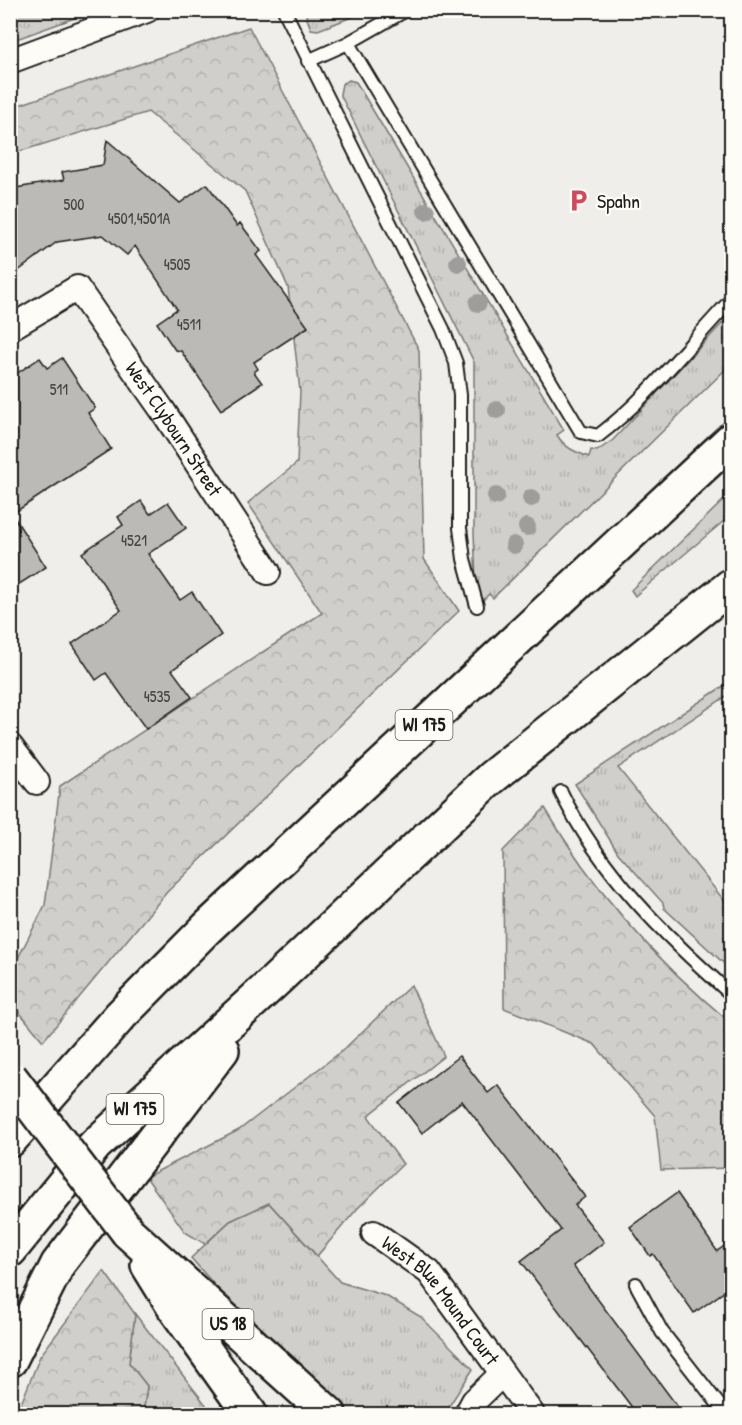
<svg xmlns="http://www.w3.org/2000/svg" width="742" height="1425" font-family="'Patrick Hand',sans-serif">
<defs>
<pattern id="grass-tufts" width="24" height="20" patternUnits="userSpaceOnUse" patternTransform="scale(1.5)"><rect width="24" height="20" fill="#d0cfcc"/><path d="M3 7l-1-3M5 7V3M7 7l1-3M15 17l-1-3M17 17v-4M19 17l1-3" fill="none" stroke="#b2b1af"/></pattern>
<pattern id="forest-crowns" width="20" height="18" patternUnits="userSpaceOnUse" patternTransform="scale(1.5)"><rect width="20" height="18" fill="#d0cfcc"/><path d="M2 6a3 3 0 1 1 6 0M12 15a3 3 0 1 1 6 0" fill="none" stroke="#b2b1af"/></pattern>
</defs>
<rect width="100%" height="100%" fill="#f0eeea"/>
<filter id="ink" filterUnits="userSpaceOnUse"><feTurbulence type="fractalNoise" baseFrequency=".0167" numOctaves="2"/><feDisplacementMap in="SourceGraphic" scale="12" xChannelSelector="R" yChannelSelector="G"/><feConvolveMatrix kernelMatrix="1 2 1 2 8 2 1 2 1" color-interpolation-filters="sRGB"/></filter>
<g filter="url(#ink)">
<!-- grass -->
<path fill="url(#grass-tufts)" stroke="#767674" stroke-width="1.5" d="M 11,10 L 94,10 L 94,11 L 11,41 Z
M 309,11 L 309,10 L 368,11 L 318,30 L 311,29 L 306,16 Z
M 349,80 L 356,82 L 359,87 L 564,430 L 557,435 C 565,448 575,452 589,457 L 591,450 L 597,451 L 613,440 L 731,314 L 731,364 L 493,598 L 489,594 L 477,606 L 474,533 L 474,362 L 340,94 L 342,84 Z
M 731,493 L 731,515 L 635,596 L 631,590 Z
M 731,681 L 731,693 L 618,768 L 731,909 L 731,970 L 664,908 L 663,903 L 618,853 L 575,784 Z
M 269,1203 L 340,1282 L 386,1296 L 421,1317 L 473,1369 L 444,1414 L 350,1414 L 251,1327 L 191,1258 L 230,1221 Z
M 135,1314 L 213,1414 L 143,1414 L 147,1386 L 129,1363 Z"/>
<!-- forest -->
<path fill="url(#forest-crowns)" stroke="#767674" stroke-width="1.5" d="M 249,27 L 419,350 L 424,559 L 459,611 L 167,892 L 43,1041 L 11,1002 L 11,972 L 45,905 L 60,786 L 322,613 L 248,503 L 297,463 L 300,391 L 288,287 L 245,191 L 148,112 L 11,154 L 10,108 Z
M 545,808 C 594,892 656,961 731,1023 L 731,1168 L 661,1170 L 655,1116 L 594,1044 L 504,1008 L 503,851 Z
M 411,985 L 444,1056 L 368,1116 L 403,1164 L 357,1209 L 317,1256 L 269,1203 L 230,1221 L 205,1244 L 185,1232 L 146,1177 L 239,1130 L 342,1051 Z
M 104,1271 L 135,1314 L 129,1363 L 147,1386 L 143,1414 L 17,1414 L 40,1356 Z"/>
<!-- building -->
<path fill="#bbbab6" stroke="#1c1c1c" stroke-width="1.5" d="M 107,140 L 180,203 L 207,184 L 237,226 L 240,223 L 261,251 L 256,255 L 308,327 L 254,362 L 258,369 L 254,372 L 262,383 L 221,410 L 181,351 L 175,350 L 157,323 L 177,309 L 135,246 L 127,255 L 103,235 L 57,242 L 10,277 L 10,189 L 64,180 L 62,172 L 103,165 Z
M 40,358 L 47,368 L 62,358 L 95,408 L 88,413 L 111,449 L 12,514 L 46,567 L 10,590 L 10,378 Z
M 141,501 L 150,514 L 168,502 L 186,528 L 148,554 L 180,600 L 192,592 L 221,635 L 172,670 L 192,697 L 146,729 L 106,673 L 96,680 L 72,644 L 121,610 L 82,553 L 123,525 L 118,517 Z
M 459,1056 L 488,1093 L 498,1085 L 585,1197 L 575,1205 L 604,1242 L 573,1266 L 683,1414 L 637,1414 L 521,1261 L 561,1230 L 462,1101 L 422,1133 L 399,1103 Z
M 677,1193 L 717,1251 L 732,1241 L 732,1286 L 694,1313 L 653,1254 L 650,1256 L 630,1227 Z"/>
<g fill="none" stroke-linecap="round" stroke-linejoin="round">
<defs>
<path id="service" d="M 284,10 L 443,329 L 456,363 L 460,395 L 460,528 L 464,559 L 477,606
M 348,43 L 581,432 L 598,436 C 648,398 688,345 732,299
M 308,61 L 348,43 L 406,10
M 561,792 C 599,871 666,937 732,995
M 636,1284 L 662,1332 L 726,1414"/>
<g id="minor">
<path d="M 10,61 L 147,10"/>
<path id="s1" d="M 10,328 L 77,288 L 163,411 L 268,572"/>
<path d="M 10,746 L 37,782"/>
<path id="s2" d="M 374,1233 L 429,1272 L 532,1414"/>
<path d="M 467,1414 L 474,1401 L 502,1374"/>
</g>
<path id="primary" d="M 128,1232 L 329,1414
M 148,1265 L 174,1307 L 250,1414"/>
<path id="motorway" d="M 10,1140 L 121,1015 L 207,928 L 732,439
M 10,1250 L 95,1145 L 274,982 L 491,778 L 732,585
M 10,1360 L 58,1264 L 222,1050"/>
</defs>
<!-- service casing -->
<use href="#service" stroke="#1c1c1c" stroke-width="16"/>
<!-- minor casing -->
<use href="#minor" stroke="#1c1c1c" stroke-width="28"/>
<!-- primary casing -->
<use href="#primary" stroke="#1c1c1c" stroke-width="38"/>
<!-- motorway casing -->
<use href="#motorway" stroke="#1c1c1c" stroke-width="38"/>
<!-- service -->
<use href="#service" stroke="#fdfcf7" stroke-width="12"/>
<!-- minor -->
<use href="#minor" stroke="#fdfcf7" stroke-width="24"/>
<!-- primary -->
<use href="#primary" stroke="#fdfcf7" stroke-width="33"/>
<!-- motorway -->
<use href="#motorway" stroke="#fdfcf7" stroke-width="33"/>
<defs>
<path id="primary-bridge" d="M 10,1077 L 128,1232"/>
</defs>
<!-- primary-bridge casing -->
<use href="#primary-bridge" stroke="#1c1c1c" stroke-width="38" stroke-linecap="butt"/>
<!-- primary-bridge -->
<use href="#primary-bridge" stroke="#fdfcf7" stroke-width="33"/>
</g>
<!-- trees -->
<g fill="#9e9d9b">
<circle cx="426" cy="211" r="9"/>
<circle cx="458" cy="263" r="9"/>
<circle cx="478" cy="303" r="9"/>
<circle cx="497" cy="410" r="9"/>
<circle cx="496" cy="496" r="9"/>
<circle cx="531" cy="498" r="9"/>
<circle cx="527" cy="527" r="9"/>
<circle cx="514" cy="545" r="9"/>
</g>
</g>
<!-- icons -->
<defs>
<symbol id="parking-bare" viewBox="-9 -9 18 18"><path d="M-3.5-5.5H1a3.5 3.5 0 0 1 0 7H-1V5.5H-3.5ZM-1-3.4V-.6H.8a1.4 1.4 0 0 0 0-2.8Z" fill="#d1495b" stroke="#fdfcf7" stroke-width="2.5" paint-order="stroke"/></symbol>
</defs>
<g fill-rule="evenodd">
<use href="#parking-bare" x="562" y="184" width="33" height="33"/>
</g>
<g text-anchor="middle" stroke-width="4.5" stroke-linejoin="round" paint-order="stroke">
<!-- number labels -->
<g font-size="16" fill="#444442">
<text x="74" y="210">500</text>
<text x="139" y="224">4501,4501A</text>
<text x="177" y="270">4505</text>
<text x="189" y="330">4511</text>
<text x="59" y="395">511</text>
<text x="134" y="546">4521</text>
<text x="157" y="702">4535</text>
</g>
<!-- shield labels -->
<g fill="#fdfcf7" stroke="#605f5e" stroke-width="1.5">
<rect x="395.5" y="710" width="57" height="30" rx="4.5"/>
<rect x="106.5" y="1094" width="57" height="30" rx="4.5"/>
<rect x="202.5" y="1309" width="51" height="30" rx="4.5"/>
</g>
<g font-size="18" font-weight="bold" fill="#1c1c1c">
<text x="424" y="731">WI 175</text>
<text x="135" y="1115">WI 175</text>
<text x="228" y="1330">US 18</text>
</g>
<!-- poi labels -->
<g font-size="20" fill="#1c1c1c" stroke="#fdfcf7" text-anchor="start">
<text x="597" y="208">Spahn</text>
</g>
<!-- street labels -->
<g font-size="20" fill="#1c1c1c" stroke="#fdfcf7">
<text dy="7" stroke="none"><textPath href="#s1" startOffset="249">West Clybourn Street</textPath></text>
<text dy="7" stroke="none"><textPath href="#s2" startOffset="96">West Blue Mound Court</textPath></text>
</g>
</g>
<!-- margin -->
<rect width="742" height="1425" fill="none" stroke="#fdfcf7" stroke-width="36"/>
<rect x="18" y="18" width="706" height="1389" fill="none" stroke="#1c1c1c" stroke-width="2" filter="url(#ink)"/>
</svg>
